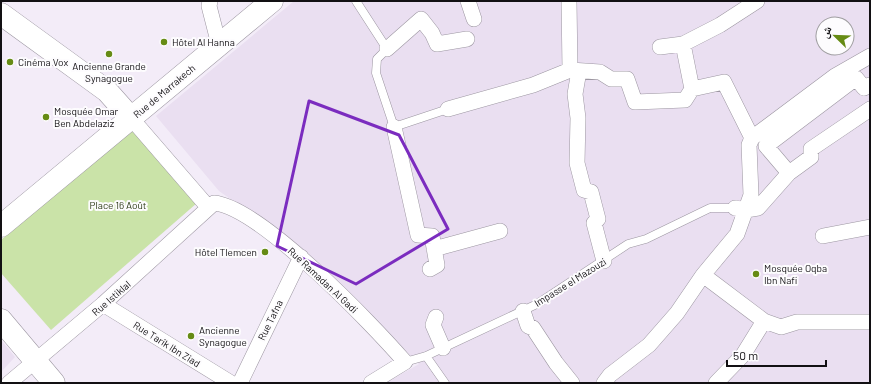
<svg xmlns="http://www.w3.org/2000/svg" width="871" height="384" font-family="Barlow,'Noto Naskh Arabic',sans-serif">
<rect width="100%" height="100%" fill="#f3ecf8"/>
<!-- built -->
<path fill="#eadff1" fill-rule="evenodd" d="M 294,1 L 870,1 L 870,383 L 386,383 L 419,364 L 304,251 L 219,191 L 156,116 ZM 823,24 L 847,24 L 847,48 L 823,48 Z
M 1,340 L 15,357 L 1,372 Z"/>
<!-- green -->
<path fill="#cae3a8" d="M 131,126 L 197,203 L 51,330 L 1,273 L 1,240 Z"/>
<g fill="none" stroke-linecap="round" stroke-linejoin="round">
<defs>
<path id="lane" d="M 356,1 L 387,49 L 377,59 L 376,73 L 394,127 L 448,109
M 426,356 L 445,383
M 405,362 L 426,356 L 537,304 L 628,244 L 646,239 L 710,208 L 735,208"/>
<path id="street" d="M 210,1 L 209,6 L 219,45
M 468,1 L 474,19
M 569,1 L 570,70
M 660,47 L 683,44 L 720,25 L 757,1
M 387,49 L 421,19 L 432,33 L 437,44 L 467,39
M 579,71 L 575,94 L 578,118 L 577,163 L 584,190 L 591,192 L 598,219 L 594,223 L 604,261
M 448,109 L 533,85 L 570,70 L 600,72 L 611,79 L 627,79 L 635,102 L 685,100 L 692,89
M 131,118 L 208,207
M 394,127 L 418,235 L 432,236 L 437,265 L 430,269
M 752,138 L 835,76 L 870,56
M 789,173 L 811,157 L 811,149 L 870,109
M 735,208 L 746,210 L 758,208 L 789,173 L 766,146 L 856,78 L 864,88 L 870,85
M 823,236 L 870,227
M 434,249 L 500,231
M 703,275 L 764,321 L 743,355 L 716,383
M 103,304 L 231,383
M 523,311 L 528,326 L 533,328 L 556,363 L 572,383
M 436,317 L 433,325 L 443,348
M 764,321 L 781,327 L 797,322 L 870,322
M 9,383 L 103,304 L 214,203 C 260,207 373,325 405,362 L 371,383
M 240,383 L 301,257
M 604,383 L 610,375 L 649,345 L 677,313 L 703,275 L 737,234 L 751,195 L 749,145 L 752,138 L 724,82 L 692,89 L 683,44"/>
<path id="secondary" d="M 1,14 L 107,91 L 131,118
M 1,226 L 272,1"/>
<path id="primary" d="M 1,320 L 54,383"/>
</defs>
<!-- lane casing -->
<use href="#lane" stroke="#9c96a1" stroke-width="9"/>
<!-- street casing -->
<use href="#street" stroke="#9c96a1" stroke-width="16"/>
<!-- secondary casing -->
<use href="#secondary" stroke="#9c96a1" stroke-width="23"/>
<!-- primary casing -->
<use href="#primary" stroke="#9c96a1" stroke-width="23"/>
<!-- lane -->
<use href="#lane" stroke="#fff" stroke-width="8"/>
<!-- street -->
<use href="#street" stroke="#fff" stroke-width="15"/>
<!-- secondary -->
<use href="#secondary" stroke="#fff" stroke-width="22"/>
<!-- primary -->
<use href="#primary" stroke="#fff" stroke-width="22"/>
</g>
<!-- marked area -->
<path fill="none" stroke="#7b2cbf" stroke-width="3" stroke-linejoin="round" d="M 309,101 L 399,135 L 448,229 L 356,284 L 277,246 Z"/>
<!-- markers -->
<g fill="#668b14" stroke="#fdfcfe" stroke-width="1.5">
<circle cx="164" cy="42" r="4"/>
<circle cx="109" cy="54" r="4"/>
<circle cx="10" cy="62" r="4"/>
<circle cx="46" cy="117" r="4"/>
<circle cx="265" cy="252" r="4"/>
<circle cx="756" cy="274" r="4"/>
<circle cx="191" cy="336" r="4"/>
</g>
<g text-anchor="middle" stroke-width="4" stroke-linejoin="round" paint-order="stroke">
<!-- poi labels -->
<g font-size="10" fill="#121013" stroke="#fdfcfe" text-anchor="start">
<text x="172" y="46">Hôtel Al Hanna</text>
<text x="18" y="66">Cinéma Vox</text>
<text x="109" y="70" text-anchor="middle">Ancienne Grande<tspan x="109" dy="12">Synagogue</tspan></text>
<text x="54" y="115">Mosquée Omar<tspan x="54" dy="12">Ben Abdelaziz</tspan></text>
<text x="257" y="256" text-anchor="end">Hôtel Tlemcen</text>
<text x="764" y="272">Mosquée Oqba<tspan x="764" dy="12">Ibn Nafi</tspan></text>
<text x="199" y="334">Ancienne<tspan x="199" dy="12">Synagogue</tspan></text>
</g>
<!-- street labels -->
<g font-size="10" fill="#121013" stroke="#fdfcfe">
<text transform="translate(164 91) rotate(-40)" y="4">Rue de Marrakech</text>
<text transform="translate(323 280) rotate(43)" y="4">Rue Ramadan Al Gadi</text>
<text transform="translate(570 282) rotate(-32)" y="4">Impasse el Mazouzi</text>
<text transform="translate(111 298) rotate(-41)" y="4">Rue Istiklal</text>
<text transform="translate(270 320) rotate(-64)" y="4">Rue Tafna</text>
<text transform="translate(167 344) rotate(32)" y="4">Rue Tarik Ibn Ziad</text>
</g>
<!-- park labels -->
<g font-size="10" fill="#2c3a15" stroke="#fdfcfe">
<text x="118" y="209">Place 16 Août</text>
</g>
</g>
<!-- border -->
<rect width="871" height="384" fill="none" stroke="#121013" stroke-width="4"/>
<!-- north arrow -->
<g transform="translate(835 36) rotate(293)"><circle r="19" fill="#fdfcfe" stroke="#9f9ea0"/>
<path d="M0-3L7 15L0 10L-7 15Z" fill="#668b14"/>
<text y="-6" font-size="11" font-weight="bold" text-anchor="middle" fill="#121013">ش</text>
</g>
<!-- scale -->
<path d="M727 360v6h99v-6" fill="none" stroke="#121013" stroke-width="2"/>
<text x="733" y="360" font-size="12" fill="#121013" stroke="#fdfcfe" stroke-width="3" paint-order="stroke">50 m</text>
</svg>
